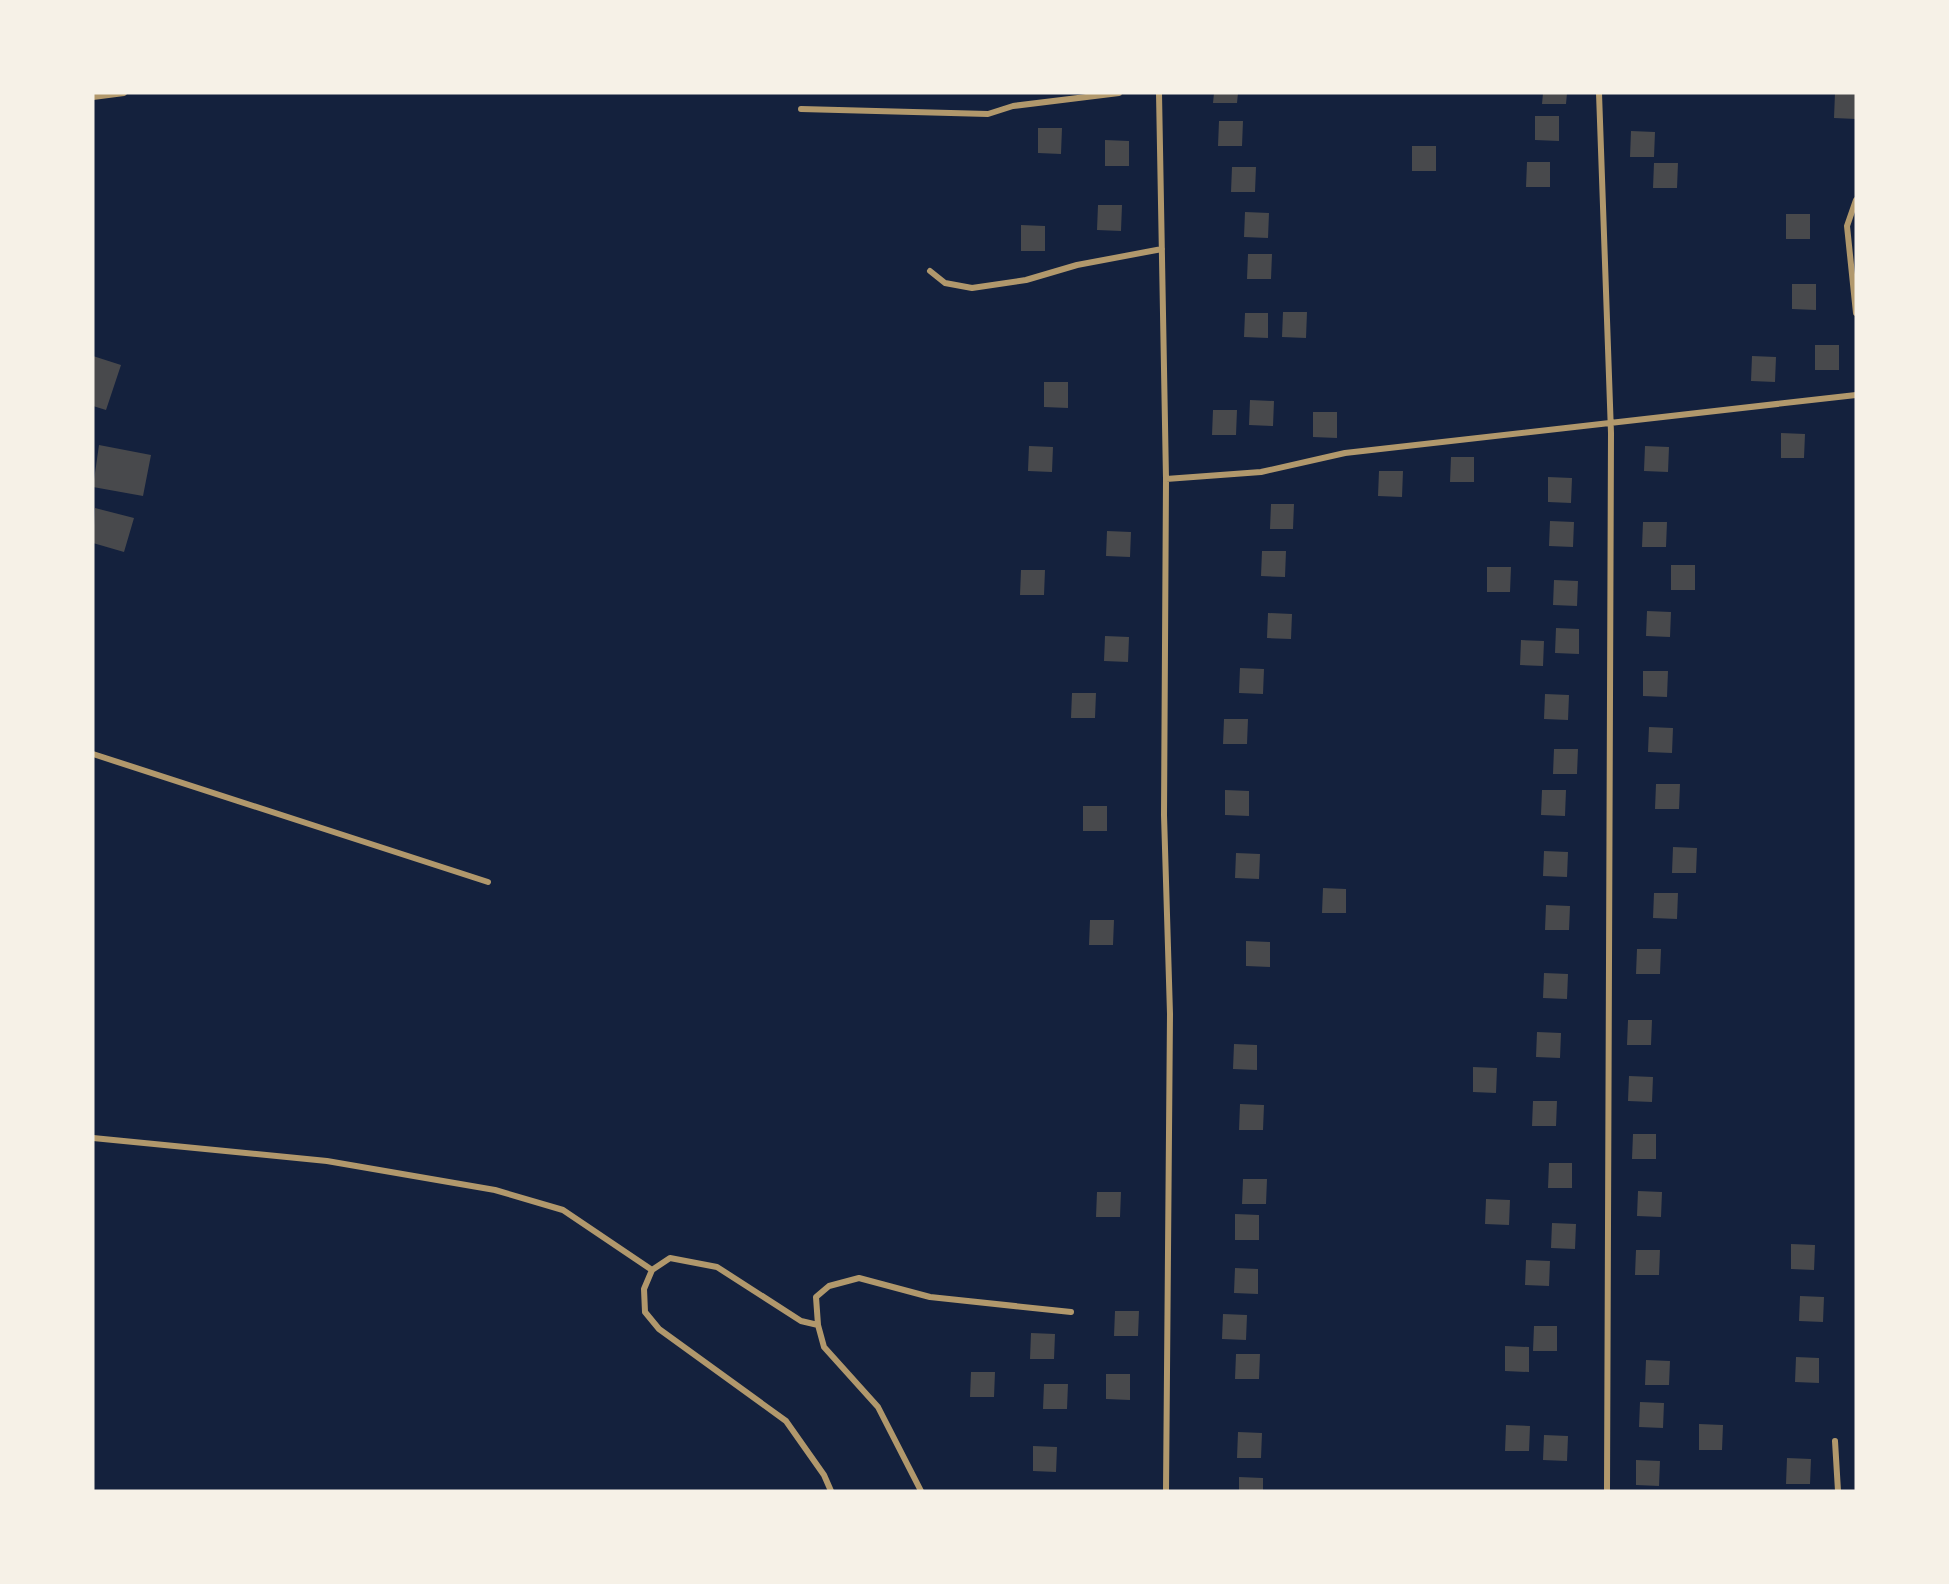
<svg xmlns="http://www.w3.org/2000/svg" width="1949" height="1584" font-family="'Source Sans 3',sans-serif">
<rect width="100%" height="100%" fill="#14213d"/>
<!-- building -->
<path fill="#48494c" d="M 1214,93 L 1238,93 L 1237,103 L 1213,103 Z
M 1543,93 L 1567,93 L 1566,104 L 1542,104 Z
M 1835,93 L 1856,94 L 1856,119 L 1834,118 Z
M 1535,116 L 1559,116 L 1559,141 L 1535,140 Z
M 1219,121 L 1243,121 L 1242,146 L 1218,146 Z
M 1038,128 L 1062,128 L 1061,154 L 1038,153 Z
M 1631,131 L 1655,132 L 1654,157 L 1630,157 Z
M 1105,140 L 1129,141 L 1129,166 L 1105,166 Z
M 1412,146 L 1436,146 L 1436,171 L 1412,171 Z
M 1527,162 L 1550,162 L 1550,187 L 1526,187 Z
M 1654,163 L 1678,163 L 1677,188 L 1653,188 Z
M 1232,167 L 1256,167 L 1255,192 L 1231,192 Z
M 1098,205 L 1122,205 L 1121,231 L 1097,230 Z
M 1245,212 L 1269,213 L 1268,238 L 1244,237 Z
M 1786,214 L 1810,214 L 1810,239 L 1786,239 Z
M 1021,225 L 1045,226 L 1045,251 L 1021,251 Z
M 1248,254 L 1272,254 L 1271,279 L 1247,279 Z
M 1792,284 L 1816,284 L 1816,310 L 1792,309 Z
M 1283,312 L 1307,312 L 1306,338 L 1282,337 Z
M 1245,313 L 1268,313 L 1268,338 L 1244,337 Z
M 1815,345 L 1839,345 L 1839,370 L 1815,370 Z
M 93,356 L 121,365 L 106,410 L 93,406 Z
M 1752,356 L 1776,357 L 1775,382 L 1751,381 Z
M 1044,382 L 1068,382 L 1068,408 L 1044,407 Z
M 1250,400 L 1274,401 L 1273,426 L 1249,425 Z
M 1213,410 L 1237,410 L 1236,435 L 1212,435 Z
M 1313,412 L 1337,412 L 1337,438 L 1313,437 Z
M 1781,433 L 1805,434 L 1804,458 L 1781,458 Z
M 99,445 L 151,455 L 143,496 L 93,487 Z
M 1029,446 L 1053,447 L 1052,472 L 1028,471 Z
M 1645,446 L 1669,447 L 1668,472 L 1644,471 Z
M 1451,457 L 1474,457 L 1474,482 L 1450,482 Z
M 1379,471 L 1403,471 L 1402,497 L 1378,496 Z
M 1548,477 L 1572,478 L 1571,503 L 1548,502 Z
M 1271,504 L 1294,504 L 1293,529 L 1270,529 Z
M 95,508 L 134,518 L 124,552 L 93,543 Z
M 1550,521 L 1574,522 L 1573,547 L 1549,546 Z
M 1643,522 L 1667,522 L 1666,547 L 1642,547 Z
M 1107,531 L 1131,532 L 1130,557 L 1106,556 Z
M 1262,551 L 1286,551 L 1285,577 L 1261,576 Z
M 1671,565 L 1695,565 L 1695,590 L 1671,590 Z
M 1487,567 L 1511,567 L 1510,592 L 1487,592 Z
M 1021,570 L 1045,570 L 1044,595 L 1020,595 Z
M 1554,580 L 1578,581 L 1577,606 L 1553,605 Z
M 1647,611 L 1671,612 L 1670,637 L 1646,636 Z
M 1268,613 L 1292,614 L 1291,639 L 1267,638 Z
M 1556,628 L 1579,629 L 1579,654 L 1555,653 Z
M 1105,636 L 1129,637 L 1128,662 L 1104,661 Z
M 1521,640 L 1544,641 L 1543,666 L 1520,665 Z
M 1240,668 L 1264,669 L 1263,694 L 1239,693 Z
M 1643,671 L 1668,671 L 1667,697 L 1643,696 Z
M 1072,693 L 1096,693 L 1095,718 L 1071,718 Z
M 1545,694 L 1569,695 L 1568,720 L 1544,719 Z
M 1224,719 L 1248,719 L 1247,744 L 1223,744 Z
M 1649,727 L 1673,728 L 1672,753 L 1648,752 Z
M 1554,749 L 1578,749 L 1577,774 L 1553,774 Z
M 1656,784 L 1680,784 L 1679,809 L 1655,809 Z
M 1225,790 L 1249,791 L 1249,816 L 1225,815 Z
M 1542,790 L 1566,790 L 1565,816 L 1541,815 Z
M 1083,806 L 1107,806 L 1107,831 L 1083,831 Z
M 1673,847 L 1697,848 L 1696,873 L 1672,873 Z
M 1544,851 L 1568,852 L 1567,877 L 1543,876 Z
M 1236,853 L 1260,854 L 1259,879 L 1235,878 Z
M 1323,888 L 1346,889 L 1346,913 L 1322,913 Z
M 1654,893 L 1678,893 L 1677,919 L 1653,918 Z
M 1546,905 L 1570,906 L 1569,930 L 1545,930 Z
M 1090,920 L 1114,920 L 1113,945 L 1089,945 Z
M 1246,941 L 1270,942 L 1270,967 L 1246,966 Z
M 1637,949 L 1661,949 L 1660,974 L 1636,974 Z
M 1544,973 L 1568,974 L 1567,999 L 1543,998 Z
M 1628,1020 L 1652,1020 L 1651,1045 L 1627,1045 Z
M 1537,1032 L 1561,1033 L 1560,1058 L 1536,1057 Z
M 1234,1044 L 1257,1045 L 1257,1070 L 1233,1069 Z
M 1473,1067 L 1497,1068 L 1496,1093 L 1473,1092 Z
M 1629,1076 L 1653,1077 L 1652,1102 L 1628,1101 Z
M 1533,1101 L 1557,1101 L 1556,1126 L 1532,1126 Z
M 1240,1104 L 1264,1105 L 1263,1130 L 1239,1130 Z
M 1633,1134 L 1656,1134 L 1656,1159 L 1632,1159 Z
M 1549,1163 L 1572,1163 L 1572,1188 L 1548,1188 Z
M 1243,1179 L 1267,1179 L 1266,1204 L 1242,1204 Z
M 1638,1191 L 1662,1192 L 1661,1217 L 1637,1216 Z
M 1097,1192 L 1121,1192 L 1120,1217 L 1096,1217 Z
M 1486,1199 L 1510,1200 L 1509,1225 L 1485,1224 Z
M 1235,1214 L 1259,1215 L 1259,1240 L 1235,1240 Z
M 1552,1223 L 1576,1224 L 1575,1249 L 1551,1248 Z
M 1791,1244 L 1815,1245 L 1814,1270 L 1791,1269 Z
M 1636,1250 L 1660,1250 L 1659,1275 L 1635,1275 Z
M 1526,1260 L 1550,1261 L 1549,1286 L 1525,1285 Z
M 1235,1268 L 1258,1269 L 1258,1294 L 1234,1293 Z
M 1800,1296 L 1824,1297 L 1823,1322 L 1799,1321 Z
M 1115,1311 L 1139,1311 L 1138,1336 L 1114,1336 Z
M 1223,1314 L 1247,1315 L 1246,1340 L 1222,1339 Z
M 1534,1326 L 1557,1326 L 1557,1351 L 1533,1351 Z
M 1031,1333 L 1055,1334 L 1054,1359 L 1030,1359 Z
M 1505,1346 L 1529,1347 L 1529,1372 L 1505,1371 Z
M 1236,1354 L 1260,1354 L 1259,1379 L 1235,1379 Z
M 1796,1357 L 1819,1358 L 1819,1383 L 1795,1382 Z
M 1646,1360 L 1670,1361 L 1669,1385 L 1645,1385 Z
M 971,1372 L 995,1372 L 994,1397 L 970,1397 Z
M 1106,1374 L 1130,1374 L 1130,1400 L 1106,1399 Z
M 1044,1384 L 1068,1384 L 1067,1409 L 1043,1409 Z
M 1640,1402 L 1664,1403 L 1663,1428 L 1639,1427 Z
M 1699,1424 L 1723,1425 L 1722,1450 L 1699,1450 Z
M 1506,1425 L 1530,1426 L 1529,1451 L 1505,1451 Z
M 1238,1432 L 1262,1433 L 1261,1458 L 1237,1458 Z
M 1544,1435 L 1568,1436 L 1567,1461 L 1543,1460 Z
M 1033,1446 L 1057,1447 L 1056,1472 L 1033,1471 Z
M 1787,1458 L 1811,1459 L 1810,1484 L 1786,1484 Z
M 1636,1460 L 1660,1461 L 1659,1486 L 1636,1485 Z
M 1239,1477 L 1263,1478 L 1263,1491 L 1239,1491 Z"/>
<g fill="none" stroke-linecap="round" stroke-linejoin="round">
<!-- minor -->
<path stroke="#b1986c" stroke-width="6" d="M 1159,93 L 1166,479 L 1164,815 L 1170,1014 L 1166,1491
M 1599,93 L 1611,433 L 1607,1491
M 93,97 L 124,93
M 801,109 L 988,114 L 1013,106 L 1119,93
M 1856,200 L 1847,226 L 1856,313
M 930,271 L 945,283 L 972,288 L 1026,280 L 1077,265 L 1162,249
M 1166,479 L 1261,472 L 1345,453 L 1856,395
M 93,754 L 488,882
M 93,1138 L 327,1161 L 495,1190 L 563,1210 L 652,1270
M 818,1325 L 801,1321 L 717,1267 L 670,1258 L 652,1270 L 644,1289 L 645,1312 L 659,1329 L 786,1421 L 824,1475 L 831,1491
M 1835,1441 L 1838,1491
M 921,1491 L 878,1407 L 824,1347 L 818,1325 L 816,1297 L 829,1286 L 859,1278 L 930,1297 L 1071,1312"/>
</g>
<!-- border -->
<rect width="1949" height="1584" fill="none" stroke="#f6f1e7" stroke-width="189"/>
</svg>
